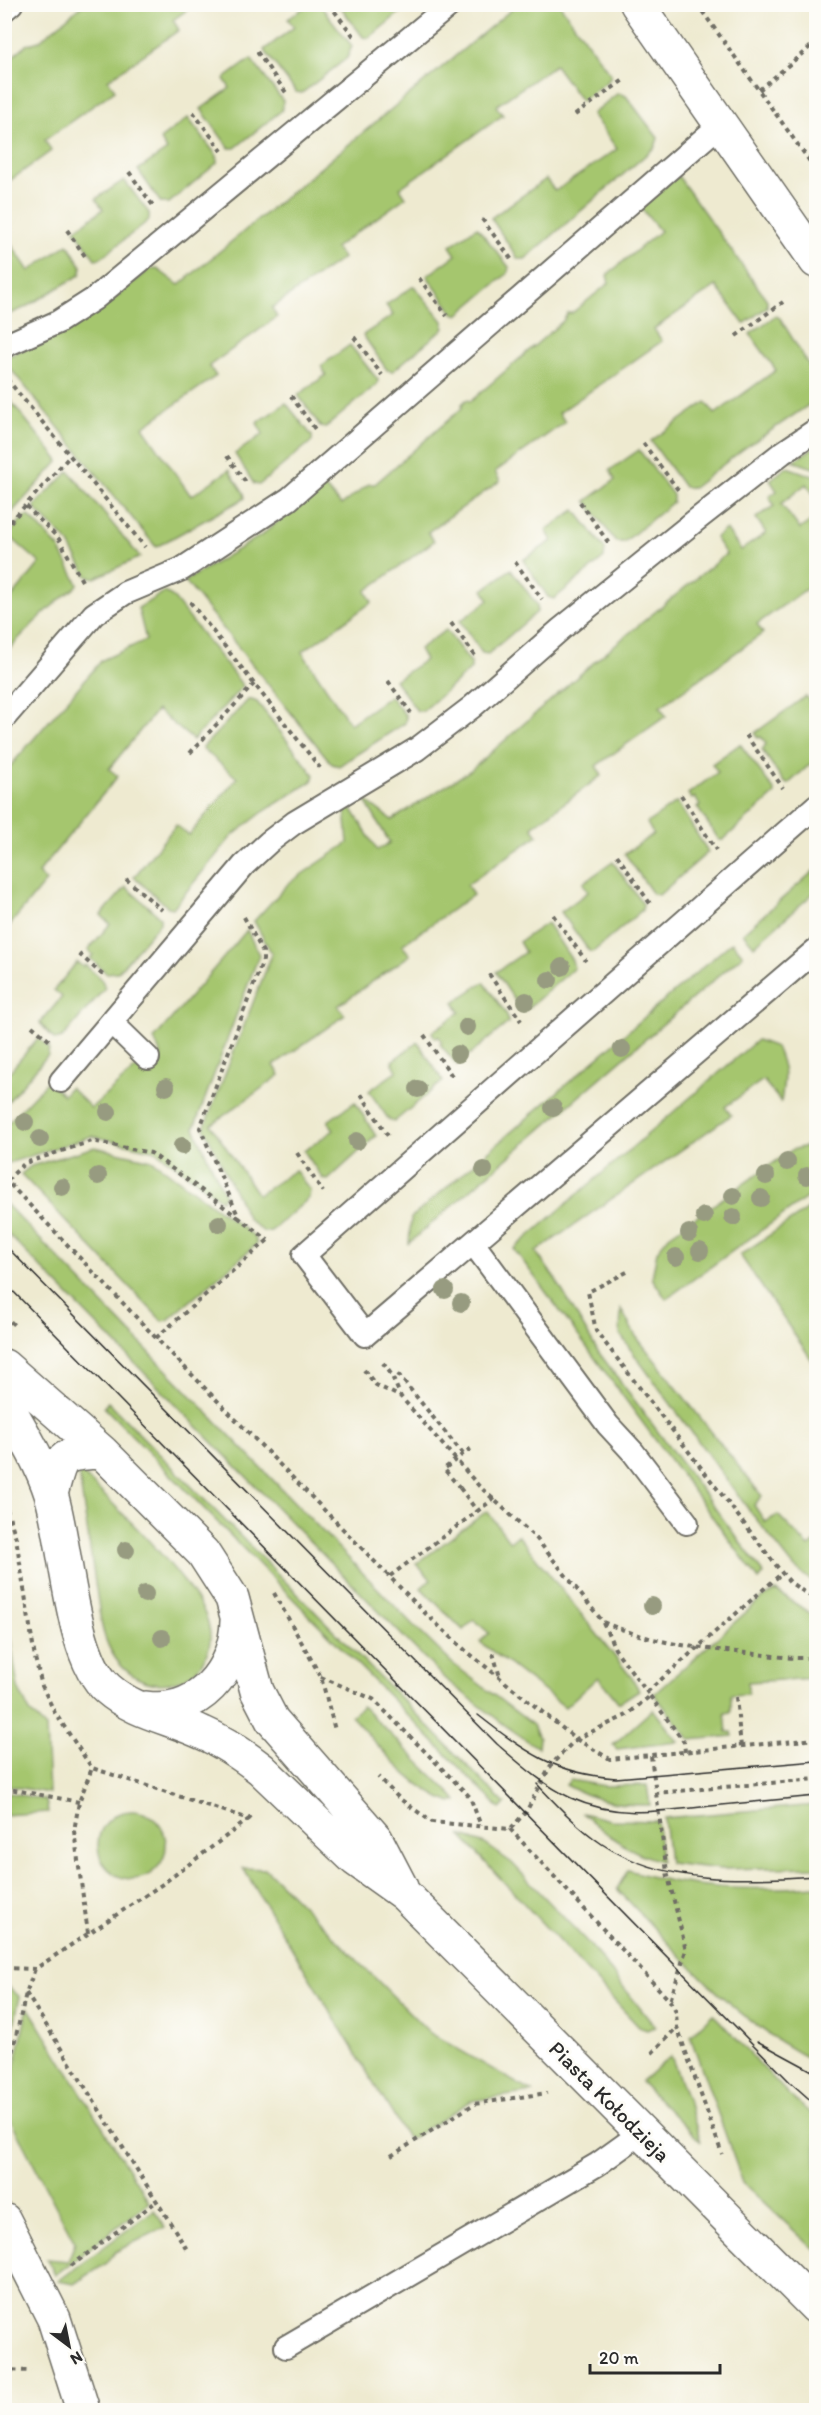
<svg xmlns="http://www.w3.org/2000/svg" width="821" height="2415" font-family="Itim,sans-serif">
<rect width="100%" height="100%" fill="#fdfcf7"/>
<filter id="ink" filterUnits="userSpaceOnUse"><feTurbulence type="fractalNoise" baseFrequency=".0167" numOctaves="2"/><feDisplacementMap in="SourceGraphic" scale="12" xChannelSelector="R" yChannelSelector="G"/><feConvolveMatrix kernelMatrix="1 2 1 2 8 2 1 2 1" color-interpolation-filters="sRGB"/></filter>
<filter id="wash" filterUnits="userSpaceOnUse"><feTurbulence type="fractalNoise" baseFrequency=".008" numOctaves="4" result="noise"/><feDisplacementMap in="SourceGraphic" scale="24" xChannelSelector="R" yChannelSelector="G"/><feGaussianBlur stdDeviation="1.35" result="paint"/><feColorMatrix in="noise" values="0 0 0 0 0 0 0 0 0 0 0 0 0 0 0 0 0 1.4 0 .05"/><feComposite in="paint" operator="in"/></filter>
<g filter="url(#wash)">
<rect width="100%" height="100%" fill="#eeead0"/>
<!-- green -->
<path fill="#a5c66e" stroke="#68784c" stroke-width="1.5" d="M 83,5 L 194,5 L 173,20 L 179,30 L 108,80 L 115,90 L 45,140 L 51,151 L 5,184 L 5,63 L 26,45 L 39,41 Z
M 308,5 L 320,5 L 352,46 L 347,58 L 302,93 L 296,92 L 264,50 L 294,27 L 288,19 Z
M 339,5 L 409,5 L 369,38 L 363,37 Z
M 517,5 L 560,5 L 611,75 L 609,80 L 581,101 L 555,65 L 496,106 L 503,115 L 400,188 L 406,197 L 335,248 L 343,258 L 272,308 L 277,317 L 209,366 L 216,376 L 143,427 L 191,496 L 229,470 L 244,493 L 245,498 L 156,547 L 5,362 L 5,358 L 59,332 L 104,307 L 150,269 L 156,268 L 179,285 Z
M 251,59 L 283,101 L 282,110 L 235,148 L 229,148 L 201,109 L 230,88 L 224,79 Z
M 618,93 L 626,96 L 658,138 L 655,147 L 525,259 L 518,259 L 491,218 L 546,179 L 555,191 L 617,149 L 592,114 Z
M 188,118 L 217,156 L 217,163 L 169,203 L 161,203 L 138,170 L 167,150 L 160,139 Z
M 678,176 L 767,300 L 767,307 L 744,324 L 716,286 L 654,329 L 662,341 L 559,413 L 565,422 L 495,472 L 500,481 L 428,532 L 434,541 L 366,591 L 372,602 L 302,652 L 350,724 L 390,696 L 406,716 L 405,723 L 339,766 L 332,764 L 185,581 L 262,535 L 322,484 L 341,505 L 369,484 L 375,484 L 462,408 L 462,404 L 466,400 L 471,401 L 563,321 L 568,313 L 572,313 L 609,283 L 607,275 L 660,231 L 640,207 Z
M 124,180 L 149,213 L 149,220 L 101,258 L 95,259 L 75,230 L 103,209 L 96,199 Z
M 477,227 L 509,267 L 508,273 L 458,315 L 453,313 L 427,276 L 456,255 L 450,246 Z
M 5,235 L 29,271 L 68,244 L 82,267 L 80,275 L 24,308 L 5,316 Z
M 414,286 L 443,321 L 444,328 L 393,371 L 387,370 L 363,335 L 393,315 L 386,305 Z
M 775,316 L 780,318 L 816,377 L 816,400 L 742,450 L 693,488 L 684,487 L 651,441 L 706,402 L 715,414 L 776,370 L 750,334 Z
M 350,345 L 378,380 L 377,384 L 325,428 L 321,427 L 298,395 L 326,375 L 321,366 Z
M 5,394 L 59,461 L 5,520 L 4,520 Z
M 286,403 L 312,436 L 312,441 L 259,485 L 254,484 L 235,454 L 263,434 L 257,423 Z
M 816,446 L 816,469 L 793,461 Z
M 639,450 L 673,495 L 673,502 L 624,542 L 616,542 L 586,501 L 615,480 L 610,470 Z
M 787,467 L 816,477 L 816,497 L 806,484 L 781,504 L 800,529 L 816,517 L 816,582 L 757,624 L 763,633 L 660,707 L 666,716 L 596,766 L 602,775 L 532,827 L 538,835 L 467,885 L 473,895 L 402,945 L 410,955 L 338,1006 L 345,1015 L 274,1065 L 280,1075 L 211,1125 L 258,1195 L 295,1170 L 310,1190 L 309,1198 L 271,1231 L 264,1232 L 248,1219 L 204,1128 L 272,954 L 254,921 L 289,883 L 348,843 L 345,809 L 350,806 L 377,850 L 390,843 L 364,799 L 392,820 L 471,770 L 601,656 L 726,554 L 715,538 L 726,529 L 741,550 L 766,533 L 756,518 L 774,506 L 769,497 L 777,491 L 770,480 Z
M 69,471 L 140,557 L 95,578 L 87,576 L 68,542 L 35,509 L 35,505 Z
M 575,510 L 605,549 L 604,558 L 554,599 L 548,597 L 523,560 L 552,541 L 546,530 Z
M 29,516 L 59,548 L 78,584 C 75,590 69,591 64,596 C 42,614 23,633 5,654 L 5,606 L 40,563 L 8,535 L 24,517 Z
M 511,569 L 537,605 L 537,612 L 488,654 L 482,653 L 460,621 L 489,600 L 483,590 Z
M 164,592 L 172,596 L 243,686 L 193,740 L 157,710 L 109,769 L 118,776 L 38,873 L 46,881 L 5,931 L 5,772 L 102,660 L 146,640 L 138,608 Z
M 446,630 L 471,663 L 471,669 L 423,711 L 417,711 L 395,680 L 425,660 L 419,649 Z
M 806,696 L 815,709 L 816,708 L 816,759 L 788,784 L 784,782 L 762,750 L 766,744 L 761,737 L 758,738 L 755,733 Z
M 249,699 L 257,702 L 314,775 L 312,781 L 263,812 L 232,836 L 173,908 L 168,907 L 134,877 L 176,825 L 189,835 L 237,778 L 202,748 Z
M 740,744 L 774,790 L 775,794 L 723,840 L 719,840 L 697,807 L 700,806 L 695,797 L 692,799 L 688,794 L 718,772 L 712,764 Z
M 677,802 L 708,852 L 659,895 L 653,894 L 625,854 L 653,834 L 647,823 Z
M 613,862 L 643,904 L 642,910 L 593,952 L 589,951 L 561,912 L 588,892 L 583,883 Z
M 816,869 L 816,891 L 754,946 L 743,933 Z
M 126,887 L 160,917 L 160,923 L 118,972 L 106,973 L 90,958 L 93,955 L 88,950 L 110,924 L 101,915 Z
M 547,923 L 572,960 L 574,968 L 526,1010 L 521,1010 L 496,972 L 525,952 L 519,942 Z
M 247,930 L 259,955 L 194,1128 L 225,1195 L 221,1200 L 156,1151 L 92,1136 L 9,1163 L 5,1159 L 5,1126 L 47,1082 L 63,1095 L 70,1087 L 91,1108 L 136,1068 L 145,1071 L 161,1055 L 154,1039 Z
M 732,942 L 743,955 L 409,1243 L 411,1218 Z
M 77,962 L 83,967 L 85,965 L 102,980 L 105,988 L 62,1038 L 55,1040 L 40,1023 L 62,997 L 54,990 Z
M 484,982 L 507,1015 L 508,1023 L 457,1065 L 440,1044 L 442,1042 L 438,1036 L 435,1038 L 432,1032 L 460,1012 L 454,1002 Z
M 38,1038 L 49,1047 L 48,1055 L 5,1105 L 5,1073 L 7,1075 Z
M 757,1040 L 776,1047 C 786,1069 785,1078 781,1102 L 763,1080 L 725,1107 L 731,1115 L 536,1252 L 556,1280 L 597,1350 L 764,1574 L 759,1580 L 514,1249 Z
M 418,1042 L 443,1081 L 394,1122 L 389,1120 L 369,1091 L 397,1071 L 392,1061 Z
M 355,1102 L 376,1136 L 328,1180 L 323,1179 L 304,1151 L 334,1130 L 328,1121 Z
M 816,1143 L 816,1191 L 666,1299 L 652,1278 L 657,1251 L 669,1236 L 792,1150 Z
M 95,1147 L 152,1160 L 255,1237 L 257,1244 L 168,1320 L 162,1321 L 21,1174 L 31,1166 Z
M 5,1203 L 415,1627 L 452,1663 L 533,1725 L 539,1738 L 538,1748 L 506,1726 L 445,1679 L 5,1231 Z
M 816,1204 L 816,1366 L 740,1255 Z
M 621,1309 L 635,1335 L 762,1496 L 754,1505 L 765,1522 L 778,1515 L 809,1547 L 816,1542 L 816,1585 L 794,1567 L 749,1510 L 628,1346 L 620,1334 Z
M 108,1402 L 505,1804 L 500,1809 L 104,1407 Z
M 78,1469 C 114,1506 154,1542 185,1583 C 192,1593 200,1603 205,1614 C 235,1685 121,1723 101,1622 Z
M 487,1511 L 510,1542 L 518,1535 L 632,1678 L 639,1690 L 619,1703 L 598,1677 L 565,1707 L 480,1642 L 489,1633 L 474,1620 L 463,1630 L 421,1588 L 431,1579 L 416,1564 Z
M 776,1591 L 816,1617 L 816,1678 L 748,1682 L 748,1694 L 731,1695 L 731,1712 L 725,1713 L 727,1732 L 732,1732 L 733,1736 L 690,1740 L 654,1694 L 762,1598 Z
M 4,1597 L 18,1688 L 30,1712 L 46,1728 L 49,1793 L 5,1785 Z
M 362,1706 L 453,1796 L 457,1801 L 451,1803 C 410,1787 381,1748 351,1716 Z
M 653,1709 L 678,1742 L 617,1749 L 613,1745 Z
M 570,1780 L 605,1786 L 647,1785 L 650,1805 C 619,1806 593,1800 566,1785 Z
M 5,1792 L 46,1800 L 48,1812 L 5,1815 Z
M 816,1805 L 816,1867 L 721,1869 L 669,1863 L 664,1818 Z
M98 1845a34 34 0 1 1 68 0a34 34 0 1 1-68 0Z
M 582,1813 L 610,1820 L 657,1821 L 661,1861 C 629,1853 606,1834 582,1813 Z
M 460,1835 L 485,1844 L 512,1863 L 591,1946 L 655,2027 L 647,2030 L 639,2027 Z
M 243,1868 L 266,1869 L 430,2033 L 532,2092 L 471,2101 L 413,2137 L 407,2138 Z
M 628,1870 C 689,1890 753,1891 816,1886 L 816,2062 C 735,2023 678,1952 617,1889 Z
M 5,1984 L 20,1997 L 5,2066 Z
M 28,2007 L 149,2202 L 55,2275 L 47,2259 L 68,2261 L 75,2243 L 5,2110 Z
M 713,2014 L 789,2095 L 816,2118 L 816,2251 L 743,2183 L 690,2036 Z
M 671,2056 L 688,2101 L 701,2142 L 641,2082 Z
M 154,2210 L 165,2227 L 115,2252 L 107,2263 L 74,2284 L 58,2281 Z"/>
</g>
<g filter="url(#ink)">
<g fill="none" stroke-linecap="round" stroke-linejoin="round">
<defs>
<path id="service" d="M 4,10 L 11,4
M 4,346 L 58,322 L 94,299 L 451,4
M 4,718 L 94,614 L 125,593 L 182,569 L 289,499 L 721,124
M 816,806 L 304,1255 L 365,1335 L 816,950
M 111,1022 L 148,1058
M 61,1081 L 244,865 L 269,842 L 294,823 L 417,749 L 472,707 L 561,629 L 695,521 L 782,453 L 816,430
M 473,1243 L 608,1425 L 633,1452 L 687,1523
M 286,2347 L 598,2164 L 641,2133"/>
<path id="minor" d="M 637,4 L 816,261
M 4,2220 L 54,2319 L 83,2410"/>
<path id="tertiary" d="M 4,1366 L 102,1452 L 203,1553 L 232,1598 L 257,1691 L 272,1720 L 376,1839 L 401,1887
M 4,1400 C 21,1430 40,1460 51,1494 C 67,1545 70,1656 108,1689 C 134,1712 172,1718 203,1733 C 224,1742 243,1755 261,1769 L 355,1859 L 404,1894 L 816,2307
M 51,1494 C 62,1454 60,1454 102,1452
M 146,1708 C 198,1715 236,1671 237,1621"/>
</defs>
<!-- service casing -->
<use href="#service" stroke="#6f6e65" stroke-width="26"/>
<!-- minor casing -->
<use href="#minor" stroke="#6f6e65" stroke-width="36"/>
<!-- tertiary casing -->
<use href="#tertiary" stroke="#6f6e65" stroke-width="36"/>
<!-- path -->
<path stroke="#6f6e65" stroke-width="4" stroke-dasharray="4.5 4.5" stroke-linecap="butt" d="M 329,4 L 355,38
M 697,4 L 816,170
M 257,52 L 287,94
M 759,90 L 816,42
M 193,112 L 222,151
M 575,115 L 625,79
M 129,172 L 154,207
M 482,219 L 512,260
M 67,230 L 87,259
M 419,278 L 447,316
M 736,336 L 783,302
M 354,337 L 382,375
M 7,379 L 145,547
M 291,396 L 317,432
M 643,443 L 679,491
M 227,456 L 248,485
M 580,502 L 610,545
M 26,506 L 59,539 L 82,581
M 4,529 L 70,456
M 515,562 L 542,599
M 190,602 L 320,768
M 451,623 L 476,657
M 388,681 L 411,713
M 746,735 L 783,788
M 190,753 L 254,684
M 681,795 L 716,850
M 617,855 L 651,905
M 126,879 L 162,910
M 553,915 L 586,961
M 244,917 L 263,952 L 263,960 L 200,1128 L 239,1218 L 268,1240
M 79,954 L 105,977
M 489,974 L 521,1021
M 32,1026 L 51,1042
M 424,1035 L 454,1079
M 361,1094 L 388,1136
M 297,1153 L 323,1192
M 4,1178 L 156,1338 L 426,1614 L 465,1650 L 576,1739 L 551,1765 L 526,1812 L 510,1829 L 432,1822 L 400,1799 L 378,1777
M 7,1180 L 25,1163 L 92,1141 L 151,1153 L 239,1218
M 627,1272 L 588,1292 L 596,1331 L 782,1573 L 791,1583 L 816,1600
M 4,1315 L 16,1327
M 156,1338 L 268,1240
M 383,1363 L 391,1374 L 401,1397 L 479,1486 L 536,1538 L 603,1622 L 615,1649 L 650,1696 L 627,1715 L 576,1739
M 364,1370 L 376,1385 L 401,1397
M 398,1374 L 463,1454 L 472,1448
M 460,1488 L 477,1511
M 4,1500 L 16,1538 L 35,1658 L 42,1686 L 55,1713 L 92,1768 L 249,1819 L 254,1814
M 390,1576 L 495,1498
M 274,1593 L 321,1677 L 335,1730
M 603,1622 C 657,1645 699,1648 756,1654 C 776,1656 797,1660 816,1657
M 493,1653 L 500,1677
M 321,1677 L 373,1699 L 470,1797 L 481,1826
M 647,1692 L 782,1573
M 650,1696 L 684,1742 L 685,1752
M 736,1697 L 741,1747
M 576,1739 L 610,1759 L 816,1739
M 651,1756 L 656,1793 L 816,1779
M 4,1788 L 79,1802
M 656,1793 L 667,1872 L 686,1950 L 670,2001
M 510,1829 L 670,2001 L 676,2012 L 677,2027 L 722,2154
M 88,1933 L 74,1831 L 79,1802 L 92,1768
M 4,1968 L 35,1969 L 164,1883 L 249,1819
M 26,1993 L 188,2251
M 652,2053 L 677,2027
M 4,2087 L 26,1993 L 35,1969
M 391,2156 L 474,2104 L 547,2093
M 71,2266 L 157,2201
M 4,2370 L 31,2371"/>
<!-- service -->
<use href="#service" stroke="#fff" stroke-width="22"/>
<!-- minor -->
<use href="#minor" stroke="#fff" stroke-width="33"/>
<!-- tertiary -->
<use href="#tertiary" stroke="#fff" stroke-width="33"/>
<!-- tram -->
<path stroke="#2b2b2b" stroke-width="1.5" d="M 4,1244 L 497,1744 C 520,1764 543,1785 571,1798 C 617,1819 663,1811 711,1806 C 746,1803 781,1799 816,1796
M 4,1282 L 790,2082 L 816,2105
M 478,1715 C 524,1751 555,1774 616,1778 L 816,1761
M 537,1784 C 557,1805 578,1828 602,1844 C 664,1885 745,1881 816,1876
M 757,2041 L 816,2073"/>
<!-- path-bridge -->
<path stroke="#6f6e65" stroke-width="4" stroke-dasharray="4.5 4.5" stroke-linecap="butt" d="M 460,1488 L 444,1469 L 463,1454"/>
</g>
<!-- trees -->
<g fill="#979b80">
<circle cx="562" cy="967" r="9"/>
<circle cx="549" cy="980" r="9"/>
<circle cx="526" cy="1001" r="9"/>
<circle cx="467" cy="1027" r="9"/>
<circle cx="622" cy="1049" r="9"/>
<circle cx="458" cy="1054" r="9"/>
<circle cx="166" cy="1087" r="9"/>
<circle cx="418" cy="1089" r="9"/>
<circle cx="553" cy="1108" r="9"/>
<circle cx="108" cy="1112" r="9"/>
<circle cx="25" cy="1122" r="9"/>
<circle cx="40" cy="1139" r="9"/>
<circle cx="357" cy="1141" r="9"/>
<circle cx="182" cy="1146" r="9"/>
<circle cx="787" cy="1162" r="9"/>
<circle cx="484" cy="1170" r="9"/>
<circle cx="98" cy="1176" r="9"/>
<circle cx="766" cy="1176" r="9"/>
<circle cx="807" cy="1176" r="9"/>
<circle cx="62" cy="1187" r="9"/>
<circle cx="733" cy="1196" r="9"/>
<circle cx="761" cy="1198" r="9"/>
<circle cx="704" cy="1216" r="9"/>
<circle cx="733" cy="1217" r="9"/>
<circle cx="219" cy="1224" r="9"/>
<circle cx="689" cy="1233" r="9"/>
<circle cx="700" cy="1251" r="9"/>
<circle cx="676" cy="1257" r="9"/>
<circle cx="445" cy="1290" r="9"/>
<circle cx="461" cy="1303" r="9"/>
<circle cx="126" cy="1550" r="9"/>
<circle cx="145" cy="1594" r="9"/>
<circle cx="652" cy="1606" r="9"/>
<circle cx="162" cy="1638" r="9"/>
</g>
</g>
<g text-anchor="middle" stroke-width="6" stroke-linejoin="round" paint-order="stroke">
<!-- street labels -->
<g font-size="22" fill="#2b2b2b" stroke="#fdfcf7">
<text transform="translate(610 2101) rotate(45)" y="8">Piasta Kołodzieja</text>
</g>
</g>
<!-- margin -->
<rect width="821" height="2415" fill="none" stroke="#fdfcf7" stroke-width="24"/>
<!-- north arrow -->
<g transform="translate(69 2346) rotate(148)" stroke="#fdfcf7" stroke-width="4.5" paint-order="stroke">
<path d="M0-4.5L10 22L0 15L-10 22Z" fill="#2b2b2b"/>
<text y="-9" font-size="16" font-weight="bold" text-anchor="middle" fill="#2b2b2b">N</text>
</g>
<!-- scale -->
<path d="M590 2364v9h130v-9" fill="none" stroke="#2b2b2b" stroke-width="3"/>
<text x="599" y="2364" font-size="18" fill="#2b2b2b" stroke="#fdfcf7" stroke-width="4.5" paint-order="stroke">20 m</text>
</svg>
